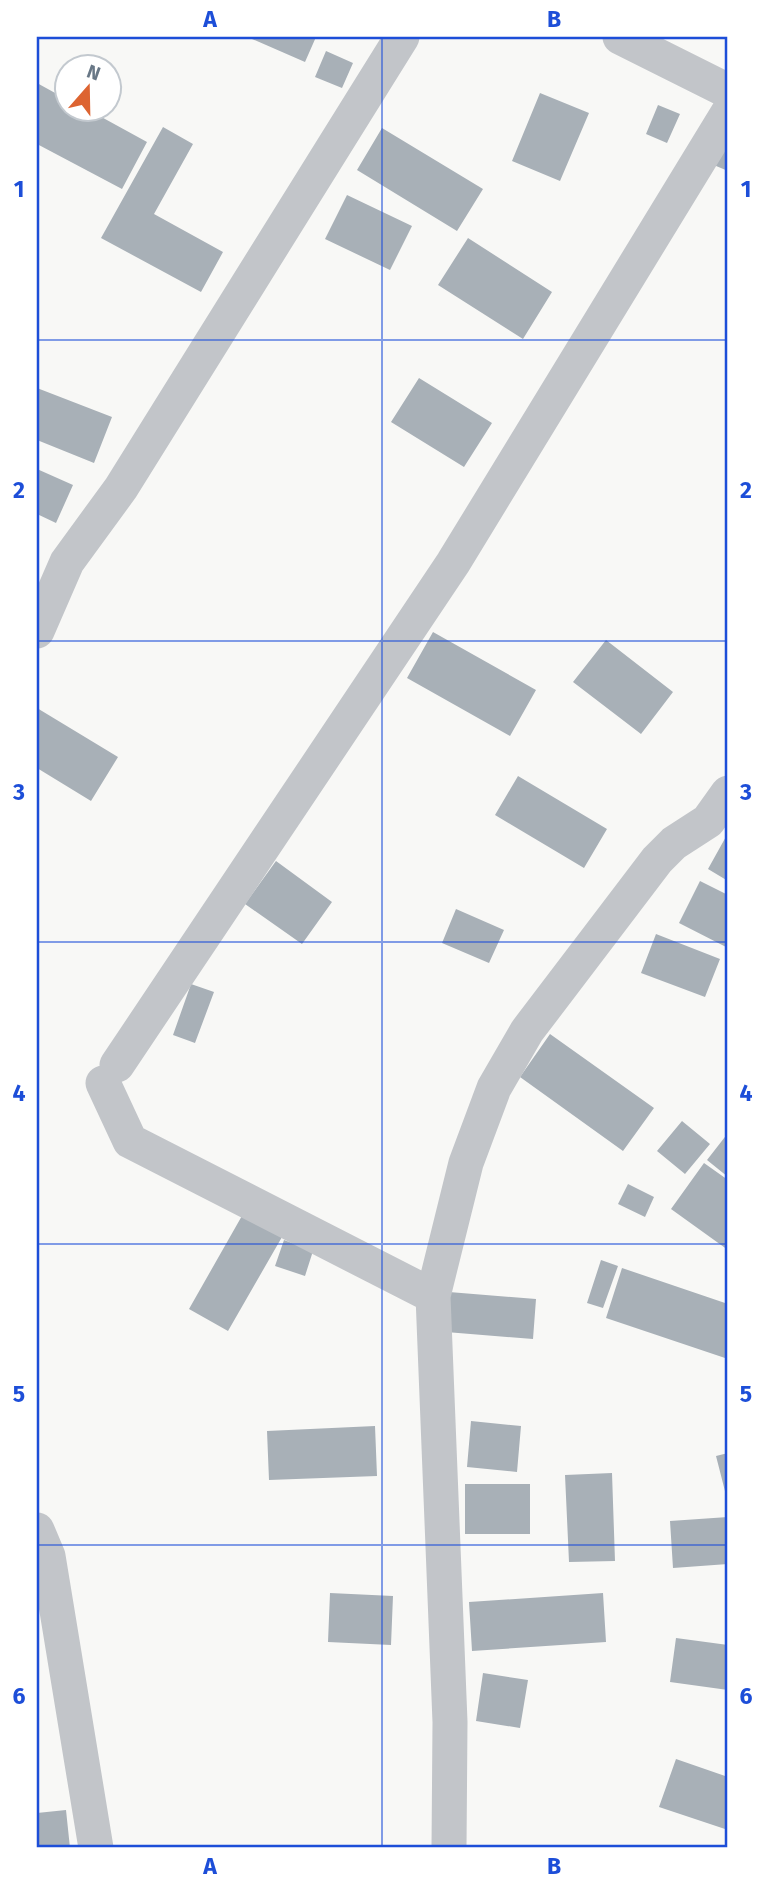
<svg xmlns="http://www.w3.org/2000/svg" width="765" height="1885" font-family="'Fira Sans',sans-serif">
<rect width="100%" height="100%" fill="#f8f8f6"/>
<!-- building -->
<path fill="#a8b0b7" d="M 253,37 L 316,37 L 305,62 L 252,39 Z
M 326,51 L 353,63 L 342,88 L 315,77 Z
M 37,83 L 66,99 L 66,108 L 85,108 L 147,142 L 122,189 L 37,144 Z
M 540,93 L 589,113 L 560,181 L 512,161 Z
M 658,105 L 680,114 L 667,143 L 646,134 Z
M 728,125 L 728,171 L 709,163 Z
M 163,127 L 193,144 L 154,214 L 223,252 L 201,292 L 101,238 Z
M 382,128 L 483,189 L 457,231 L 357,170 Z
M 347,195 L 412,226 L 390,270 L 325,239 Z
M 468,238 L 552,292 L 523,339 L 438,285 Z
M 419,378 L 492,423 L 464,467 L 391,422 Z
M 37,388 L 112,417 L 94,463 L 37,440 Z
M 37,469 L 73,485 L 56,523 L 37,514 Z
M 433,632 L 536,690 L 510,736 L 407,678 Z
M 606,640 L 673,692 L 641,734 L 573,682 Z
M 37,708 L 118,757 L 91,801 L 37,768 Z
M 518,776 L 607,829 L 584,868 L 495,815 Z
M 728,833 L 728,881 L 708,869 Z
M 276,861 L 332,902 L 302,944 L 245,904 Z
M 700,881 L 728,895 L 728,948 L 679,923 Z
M 456,909 L 504,930 L 489,963 L 442,943 Z
M 656,934 L 720,959 L 705,997 L 641,973 Z
M 191,984 L 214,992 L 195,1043 L 173,1035 Z
M 550,1034 L 654,1108 L 623,1151 L 520,1077 Z
M 682,1121 L 710,1144 L 685,1174 L 657,1151 Z
M 728,1133 L 728,1177 L 707,1160 Z
M 704,1163 L 728,1180 L 728,1250 L 671,1209 Z
M 628,1184 L 654,1197 L 645,1217 L 618,1204 Z
M 243,1214 L 282,1237 L 228,1331 L 189,1309 Z
M 284,1240 L 313,1251 L 305,1276 L 275,1266 Z
M 601,1260 L 618,1266 L 603,1308 L 587,1303 Z
M 622,1268 L 728,1304 L 728,1359 L 606,1318 Z
M 449,1292 L 536,1299 L 533,1339 L 446,1332 Z
M 471,1421 L 521,1426 L 517,1472 L 467,1467 Z
M 375,1426 L 377,1476 L 269,1480 L 267,1431 Z
M 728,1453 L 728,1499 L 727,1499 L 716,1456 Z
M 612,1473 L 615,1561 L 569,1562 L 565,1475 Z
M 465,1484 L 530,1484 L 530,1534 L 465,1534 Z
M 728,1517 L 728,1564 L 673,1568 L 670,1521 Z
M 330,1593 L 393,1596 L 391,1645 L 328,1642 Z
M 603,1593 L 606,1642 L 472,1651 L 469,1602 Z
M 676,1638 L 728,1645 L 728,1690 L 670,1682 Z
M 483,1673 L 528,1680 L 520,1728 L 476,1721 Z
M 676,1759 L 728,1777 L 728,1830 L 659,1807 Z
M 66,1810 L 70,1848 L 37,1848 L 37,1813 Z"/>
<g fill="none" stroke-linecap="round" stroke-linejoin="round">
<!-- minor -->
<path stroke="#c2c5c9" stroke-width="35" d="M 620,37 L 728,91
M 37,631 L 67,562 L 121,488 L 402,37
M 117,1065 L 453,563 L 728,113
M 103,1083 L 130,1141 L 433,1296
M 37,1530 L 48,1556 L 96,1848
M 449,1848 L 450,1722 L 433,1296 L 466,1163 L 494,1088 L 527,1031 L 657,860 L 674,843 L 708,821 L 728,793"/>
</g>
<!-- grid -->
<path fill="none" stroke="#1d4ed8" stroke-width="2" stroke-opacity="0.55" d="M 382,37 L 382,1848M 37,340 L 728,340M 37,641 L 728,641M 37,942 L 728,942M 37,1244 L 728,1244M 37,1545 L 728,1545"/>
<!-- border -->
<rect width="765" height="1885" fill="none" stroke="#ffffff" stroke-width="77"/>
<!-- north arrow -->
<g transform="translate(88 88) rotate(20)"><circle r="33" fill="#ffffff" stroke="#c3c9cf" stroke-width="2"/>
<path d="M0-5L12 26L0 18L-12 26Z" fill="#dd6431"/>
<text y="-10" font-size="19" font-weight="bold" text-anchor="middle" fill="#687786">N</text>
</g>
<rect x="38" y="38" width="688" height="1808" fill="none" stroke="#1d4ed8" stroke-width="2.5"/>
<g font-size="23" text-anchor="middle" font-weight="bold" fill="#1d4ed8">
<text x="210" y="27">A</text>
<text x="554" y="27">B</text>
<text x="19" y="197">1</text>
<text x="746" y="197">1</text>
<text x="19" y="498">2</text>
<text x="746" y="498">2</text>
<text x="19" y="800">3</text>
<text x="746" y="800">3</text>
<text x="19" y="1101">4</text>
<text x="746" y="1101">4</text>
<text x="19" y="1402">5</text>
<text x="746" y="1402">5</text>
<text x="19" y="1704">6</text>
<text x="746" y="1704">6</text>
<text x="210" y="1874">A</text>
<text x="554" y="1874">B</text>
</g>
</svg>
